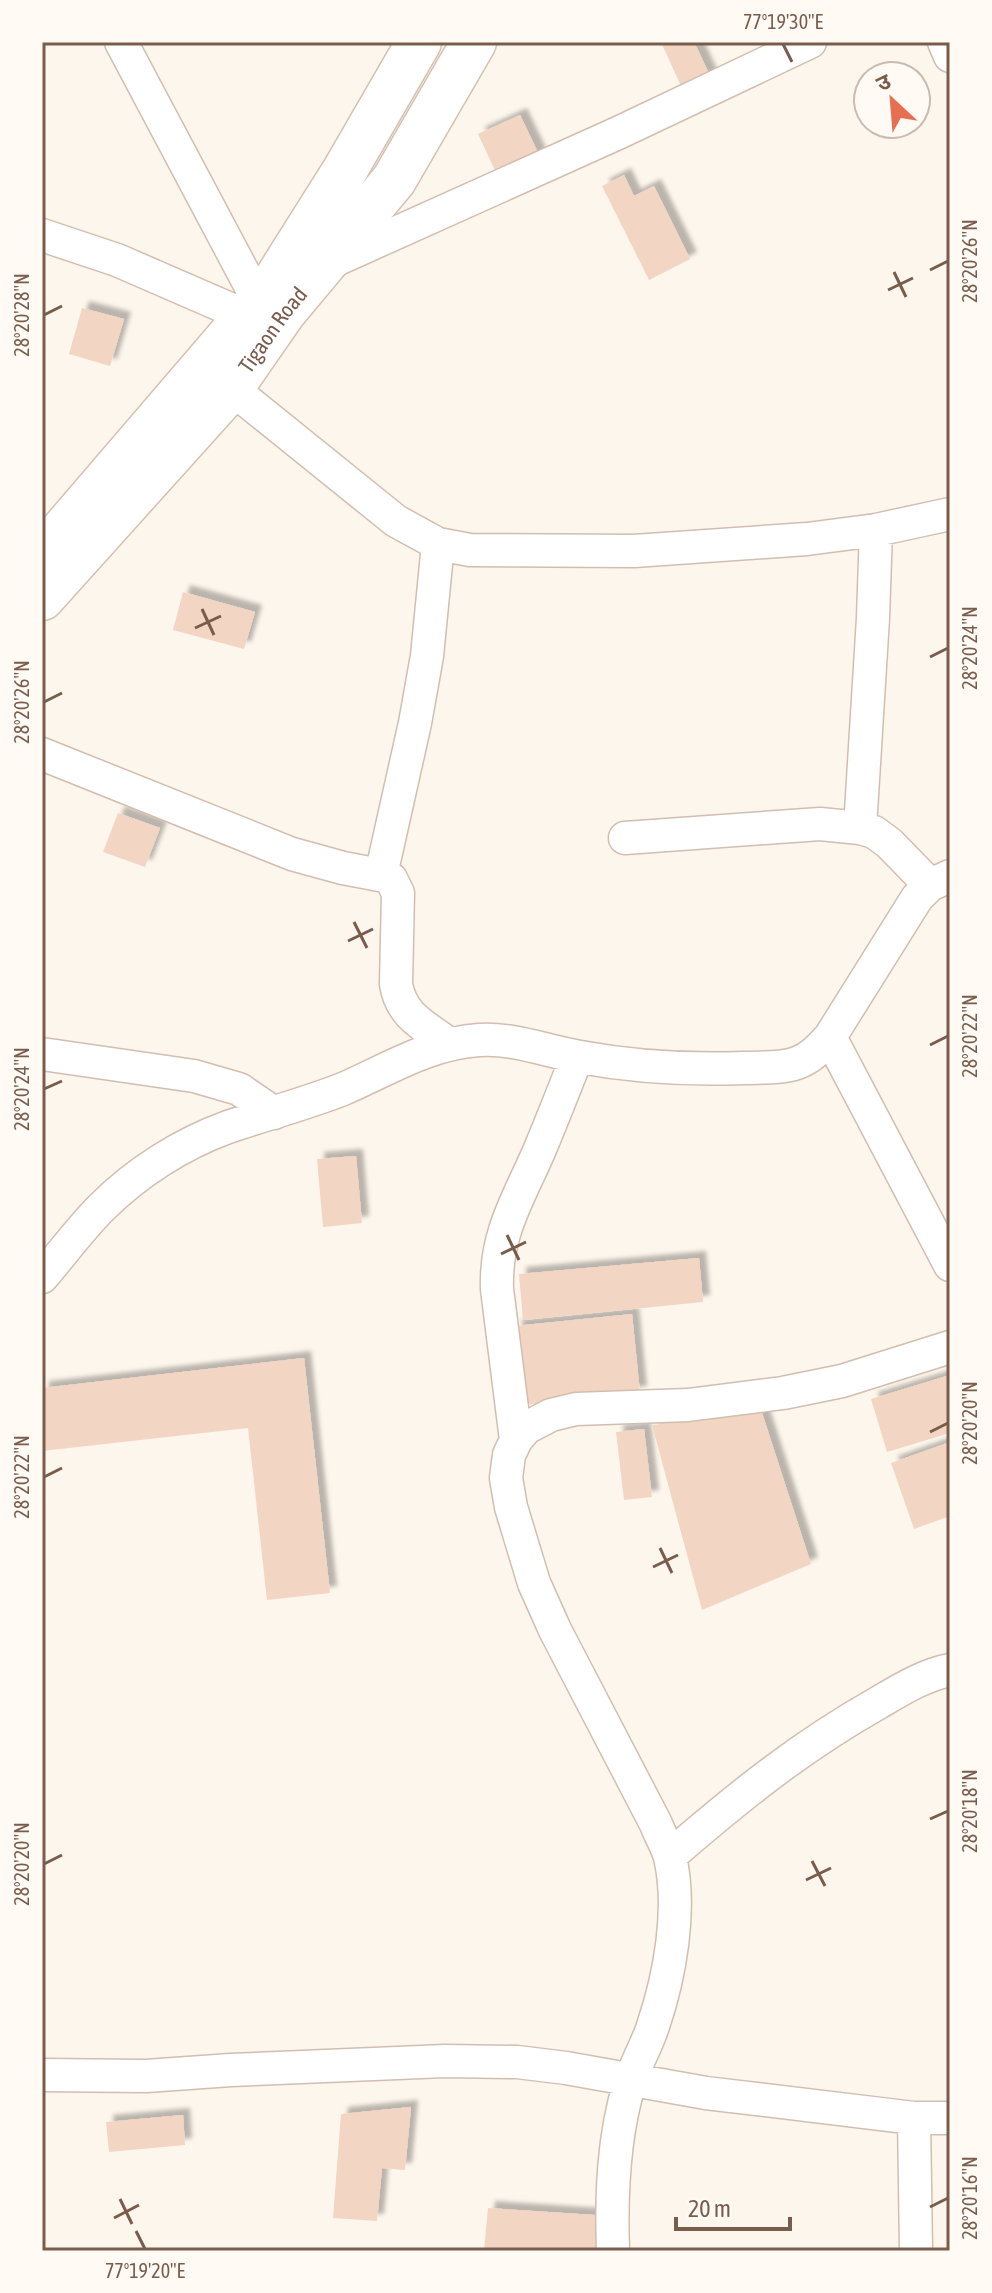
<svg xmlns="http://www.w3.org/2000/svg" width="992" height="2293" font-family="'Asap Condensed','Noto Sans Devanagari',sans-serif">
<defs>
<filter id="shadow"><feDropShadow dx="7" dy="-7" stdDeviation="2" flood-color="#0004"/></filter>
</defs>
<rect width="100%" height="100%" fill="#fdf6ec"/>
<!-- building -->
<path fill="#f3d5c3" filter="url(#shadow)" d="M 661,42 L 694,42 L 713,82 L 685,95 Z
M 520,115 L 540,157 L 498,177 L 478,134 Z
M 624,175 L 634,196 L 654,186 L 690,259 L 649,280 L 602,186 Z
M 82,308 L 124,319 L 110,366 L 69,354 Z
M 183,592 L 255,612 L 244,649 L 173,630 Z
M 118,813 L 160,828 L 145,867 L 103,852 Z
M 356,1156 L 362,1223 L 323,1227 L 317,1159 Z
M 699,1258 L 703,1302 L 523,1320 L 519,1274 Z
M 632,1314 L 640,1393 L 523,1405 L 515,1326 Z
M 304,1358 L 330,1593 L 267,1600 L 248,1428 L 42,1451 L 42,1388 Z
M 950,1375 L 950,1433 L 887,1452 L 871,1399 Z
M 762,1413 L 811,1564 L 702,1610 L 652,1425 Z
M 644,1429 L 652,1497 L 624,1500 L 616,1432 Z
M 950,1442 L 950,1516 L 914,1529 L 891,1463 Z
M 411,2107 L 405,2170 L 382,2168 L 377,2221 L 333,2218 L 341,2114 Z
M 183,2115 L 185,2145 L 109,2152 L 106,2122 Z
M 488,2208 L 610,2216 L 607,2251 L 484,2250 Z"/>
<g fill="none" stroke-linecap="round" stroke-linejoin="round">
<defs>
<path id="street" d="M 121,42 L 259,302
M 944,42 L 950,56
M 42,235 L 117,260 L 246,316
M 329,263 L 618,133 L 810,42
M 231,388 L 396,521 L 438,544 L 470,550 L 634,551 L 807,539 L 876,530 L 950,514
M 42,754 L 292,854 L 343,868 L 385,876 L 391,879 L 398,893 L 396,984 C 401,1016 425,1026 449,1044
M 860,828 L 873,618 L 876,530
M 625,838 L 820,824 L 860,828 L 874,832 L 889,843 L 930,885
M 381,875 L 415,723 L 427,656 L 438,544
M 830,1037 L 950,1265
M 42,1054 L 194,1076 L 239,1089 L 274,1113
M 42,1277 C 62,1254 80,1229 101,1208 C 136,1173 181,1144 228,1127 C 266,1114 305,1104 343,1089 C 387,1070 429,1043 479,1040 C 516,1038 545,1051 580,1057 C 634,1067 688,1070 743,1068 C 761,1067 780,1069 797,1063 C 811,1058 820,1048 830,1037 L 917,898 L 930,885 L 950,876
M 516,1440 L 497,1289 C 495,1233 519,1198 540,1149 C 553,1118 565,1087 577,1057
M 670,1856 C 737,1798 800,1747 878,1703 C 900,1690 924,1675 950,1670
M 42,2075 L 146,2076 L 231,2070 L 445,2061 L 517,2062 L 566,2068 L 706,2093 L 914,2118 L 950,2118
M 914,2118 L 916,2251
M 613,2251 C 611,2195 613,2136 630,2082 C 636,2063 647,2045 653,2026 C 670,1976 682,1909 670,1857 C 667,1846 660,1835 656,1824 L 555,1630 L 534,1583 L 511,1507 L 506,1478 L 509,1455 L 516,1440 L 526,1428 L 551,1415 L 576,1409 L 688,1405 L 783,1393 L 842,1381 L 950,1347"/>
<g id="secondary">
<path d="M 53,542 L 270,289 L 345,170 L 419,42"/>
<path id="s1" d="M 42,598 L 231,388 L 283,313 L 394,180 L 474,42"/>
</g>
</defs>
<!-- street casing -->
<use href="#street" stroke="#d1beb0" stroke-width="35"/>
<!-- secondary casing -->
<use href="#secondary" stroke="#d6c0b0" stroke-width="47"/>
<!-- street -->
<use href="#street" stroke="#fff" stroke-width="32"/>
<!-- secondary -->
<use href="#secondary" stroke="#fff" stroke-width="44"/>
</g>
<!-- ticks -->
<path fill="none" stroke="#7a5c4d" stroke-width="3" d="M 783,44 L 792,62M 930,270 L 948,261M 894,272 L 906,297M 888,290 L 913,278M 44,315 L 62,306M 202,609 L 214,635M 195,628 L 221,616M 930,657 L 948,648M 44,702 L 62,693M 354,922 L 367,948M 348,941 L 373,929M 930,1045 L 948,1036M 44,1089 L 62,1081M 507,1235 L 519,1260M 501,1254 L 526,1242M 930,1432 L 948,1423M 44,1477 L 62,1468M 660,1548 L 672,1573M 653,1567 L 678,1555M 930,1819 L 948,1811M 812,1861 L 825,1886M 44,1864 L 62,1855M 806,1880 L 831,1868M 120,2199 L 132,2224M 930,2207 L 948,2198M 114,2218 L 139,2205M 136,2231 L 145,2249"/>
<g text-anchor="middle" stroke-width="6" stroke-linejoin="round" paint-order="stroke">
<!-- street labels -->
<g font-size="22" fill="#7a5c4d" stroke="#fffaf3">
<text dy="8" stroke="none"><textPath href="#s1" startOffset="354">Tigaon Road</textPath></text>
</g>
</g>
<!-- border -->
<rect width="992" height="2293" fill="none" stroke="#fffaf3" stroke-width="88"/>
<!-- north arrow -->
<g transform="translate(892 100) rotate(334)"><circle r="38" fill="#fffaf3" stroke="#cabbb1" stroke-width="2"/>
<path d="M0-6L14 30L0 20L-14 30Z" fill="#e76f51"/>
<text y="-12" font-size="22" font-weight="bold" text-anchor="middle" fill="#7a5c4d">उ</text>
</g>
<!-- scale -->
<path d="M676 2217v12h114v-12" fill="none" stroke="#7a5c4d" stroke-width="4"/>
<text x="688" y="2217" font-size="24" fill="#7a5c4d" stroke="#fffaf3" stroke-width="6" paint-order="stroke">20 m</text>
<rect x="44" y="44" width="904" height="2205" fill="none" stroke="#7a5c4d" stroke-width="3"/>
<g font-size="20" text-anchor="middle" fill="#7a5c4d">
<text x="783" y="29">77°19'30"E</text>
<text transform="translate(970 261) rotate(-90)" y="7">28°20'26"N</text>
<text transform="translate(22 315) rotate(-90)" y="7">28°20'28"N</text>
<text transform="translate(970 648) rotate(-90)" y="7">28°20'24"N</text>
<text transform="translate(22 702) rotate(-90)" y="7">28°20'26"N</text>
<text transform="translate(970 1036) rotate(-90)" y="7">28°20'22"N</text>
<text transform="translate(22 1089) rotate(-90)" y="7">28°20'24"N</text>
<text transform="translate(970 1423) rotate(-90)" y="7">28°20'20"N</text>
<text transform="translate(22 1477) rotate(-90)" y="7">28°20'22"N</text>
<text transform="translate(970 1811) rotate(-90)" y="7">28°20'18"N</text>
<text transform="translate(22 1864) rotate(-90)" y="7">28°20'20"N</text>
<text transform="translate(970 2198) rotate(-90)" y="7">28°20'16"N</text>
<text x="145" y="2278">77°19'20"E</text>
</g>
</svg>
